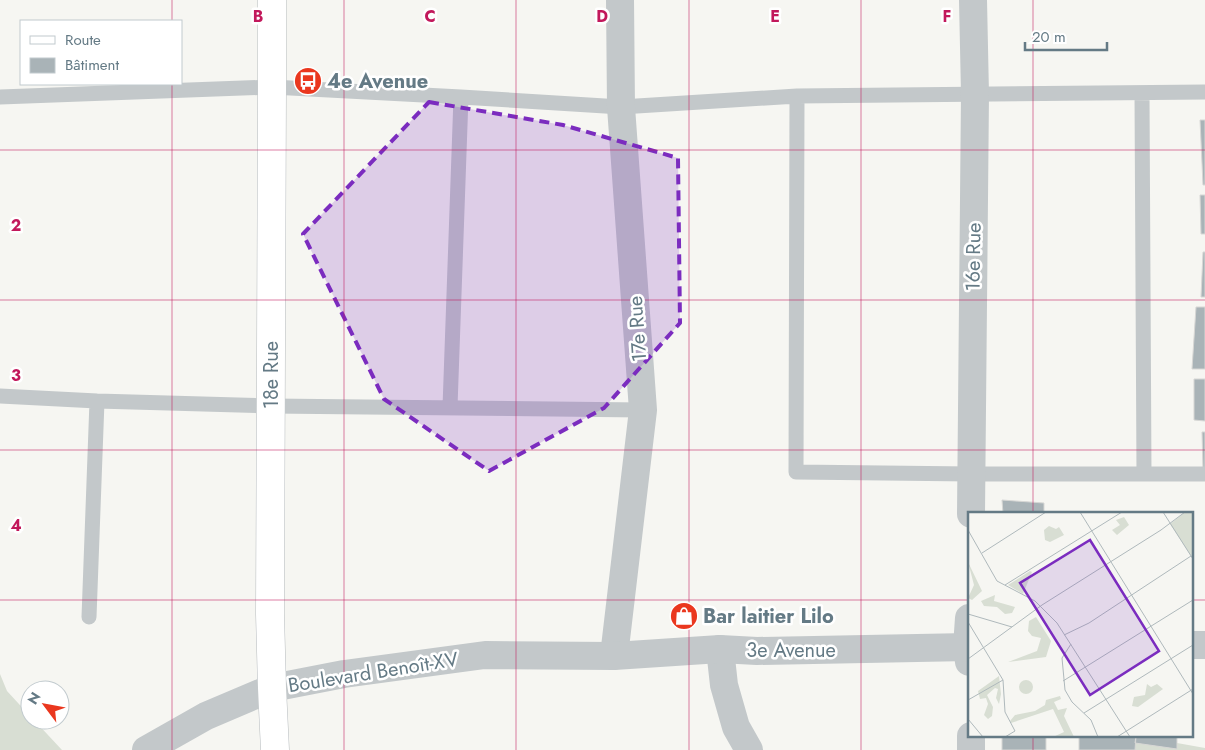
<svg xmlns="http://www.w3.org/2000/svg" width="1205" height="750" font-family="Jost,sans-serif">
<rect width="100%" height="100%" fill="#f6f6f2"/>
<!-- green -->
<path fill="#d8ded3" d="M 0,674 L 7,691 L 30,716 L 30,720 L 34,720 L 62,750 L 0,750 Z
M 1135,743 L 1177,749 L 1177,743 L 1205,748 L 1205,750 L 1135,750 Z"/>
<!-- building -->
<path fill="#a9b3b7" stroke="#d7d7d5" d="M 1200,120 L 1205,120 L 1205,185 L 1203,185 Z
M 1200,195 L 1205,195 L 1205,234 L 1201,234 Z
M 1203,252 L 1205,252 L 1205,297 L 1201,297 Z
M 1196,307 L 1205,307 L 1205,369 L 1192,369 Z
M 1194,379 L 1205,379 L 1205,421 L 1194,420 Z
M 1202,432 L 1205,432 L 1205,469 L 1203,469 Z
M 1002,500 L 1044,503 L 1044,514 L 1003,514 Z
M 1002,736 L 1046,736 L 1046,750 L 1002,750 Z
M 1079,736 L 1136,736 L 1135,750 L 1079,750 Z
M 1136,736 L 1177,736 L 1177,749 L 1135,743 Z"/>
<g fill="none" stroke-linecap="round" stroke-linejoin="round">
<defs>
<path id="primary" d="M 272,0 L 272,87 L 270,614 L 272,688 L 275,750"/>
</defs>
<!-- primary casing -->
<use href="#primary" stroke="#b6bbbe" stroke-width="29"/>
<!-- service -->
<path stroke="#c3c8ca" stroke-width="15" d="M 1142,94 L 1144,474
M 797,96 L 796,472 L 971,474 L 1205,474
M 0,97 L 272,87 L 461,97 L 621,107 L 797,96 L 1205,92
M 0,396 L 97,401 L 271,406 L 643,410
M 450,407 L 461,97
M 89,617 L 97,401"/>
<!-- minor -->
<path stroke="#c3c8ca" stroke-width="28" d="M 971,514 L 975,94 L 973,0
M 969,618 L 967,647 L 969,662
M 720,649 L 724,685 L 736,727 L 749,750
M 614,656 L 643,410 L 621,107 L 620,0
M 971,736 L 971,750
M 146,750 L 206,716 L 272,688"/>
<!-- tertiary -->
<path stroke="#c3c8ca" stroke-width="28" d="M 1191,645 L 1205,645
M 272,688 L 344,674 L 485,655 L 614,656 L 720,649 L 757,651 L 969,647"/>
<!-- primary -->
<use href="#primary" stroke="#fff" stroke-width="28"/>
</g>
<!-- marked area -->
<path fill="#7b2cbf" fill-opacity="0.2" stroke="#7b2cbf" stroke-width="4" stroke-dasharray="10 6" stroke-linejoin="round" d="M 429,102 L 563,125 L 678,158 L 680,323 L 604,408 L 489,471 L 384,399 L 303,234 Z"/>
<!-- grid -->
<path fill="none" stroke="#c2185b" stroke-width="1" stroke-opacity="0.55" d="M 172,0 L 172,21M 344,0 L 344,750M 516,0 L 516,750M 689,0 L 689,750M 861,0 L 861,750M 1033,0 L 1033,514M 172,84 L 172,750M 0,150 L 1205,150M 0,300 L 1205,300M 0,450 L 1205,450M 0,600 L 969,600M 1191,600 L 1205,600M 1033,736 L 1033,750"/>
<!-- icons -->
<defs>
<symbol id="bus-disc" viewBox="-11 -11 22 22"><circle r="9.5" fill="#ea371e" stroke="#fff"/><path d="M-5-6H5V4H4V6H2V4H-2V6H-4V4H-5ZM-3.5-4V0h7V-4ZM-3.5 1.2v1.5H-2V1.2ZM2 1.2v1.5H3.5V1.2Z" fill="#fff"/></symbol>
<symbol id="shop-disc" viewBox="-11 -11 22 22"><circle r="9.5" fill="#ea371e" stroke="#fff"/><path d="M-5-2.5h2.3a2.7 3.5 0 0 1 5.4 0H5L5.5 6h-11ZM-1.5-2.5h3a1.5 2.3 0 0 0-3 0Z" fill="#fff"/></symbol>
</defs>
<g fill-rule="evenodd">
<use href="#bus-disc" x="292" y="65" width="32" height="32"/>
<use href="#shop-disc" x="668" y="600" width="32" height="32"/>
</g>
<g text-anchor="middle" stroke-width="5" stroke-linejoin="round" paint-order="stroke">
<!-- poi labels -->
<g font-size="20" font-weight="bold" fill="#647a85" stroke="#fff" text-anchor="start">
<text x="327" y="88">4e Avenue</text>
<text x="703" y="623">Bar laitier Lilo</text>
</g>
<!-- street labels -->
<g font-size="20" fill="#647a85" stroke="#fff">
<text transform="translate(973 257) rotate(-89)" y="7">16e Rue</text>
<text transform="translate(637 329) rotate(-94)" y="7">17e Rue</text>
<text transform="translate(271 375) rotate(-90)" y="7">18e Rue</text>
<text x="791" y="657">3e Avenue</text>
<text transform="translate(373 672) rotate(-9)" y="7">Boulevard Benoît-XV</text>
</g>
</g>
<!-- overview -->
<g transform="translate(968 512)">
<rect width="225" height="225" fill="#f6f6f2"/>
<path d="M 217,0 L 225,0 L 225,47 L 202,12 ZM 156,5 L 161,13 L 149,23 L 144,18 L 152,13 L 148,8 ZM 81,14 L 88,17 L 91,15 L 96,23 L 82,30 L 77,28 L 76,18 ZM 0,50 L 14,79 L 4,88 L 0,86 L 6,73 ZM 62,59 L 64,60 L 55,82 L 40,73 ZM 27,83 L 26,89 L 47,95 L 44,101 L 37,102 L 29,95 L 16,94 L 13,89 ZM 68,105 L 83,129 L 78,145 L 40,150 L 69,139 L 73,126 L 64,124 L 60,119 L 61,109 ZM 31,164 L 33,182 L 31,192 L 28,186 L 30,177 L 27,176 L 19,183 L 25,195 L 24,204 L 20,207 L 16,203 L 20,192 L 18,186 L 12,187 L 10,179 ZM51 175a7 7 0 1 1 14 0a7 7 0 1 1-14 0ZM 179,172 L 183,175 L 189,172 L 195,177 L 170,195 L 164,194 L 166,185 L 177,183 ZM 92,184 L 93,187 L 86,190 L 90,198 L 99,196 L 96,204 L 106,225 L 85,225 L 96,220 L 85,197 L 43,211 L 42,209 L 47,203 L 67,199 L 77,193 L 78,188 Z" fill="#d8ded3"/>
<path fill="none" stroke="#afb9bc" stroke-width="1" d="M 112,0 L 225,182M 195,0 L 225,47M 0,18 L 29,69 L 67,89 L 89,111 L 162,225M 14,41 L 78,0M 37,73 L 154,0M 0,102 L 44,115M 0,110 L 35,168 L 37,200 L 47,219 L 37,225M 96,123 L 121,111 L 223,44M 103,132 L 94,146 L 97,178 L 104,190 L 123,208 L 130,225M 0,147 L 74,93 L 193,18 L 217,0M 95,169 L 225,88M 0,188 L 35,168M 116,201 L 225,133M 0,207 L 15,225M 149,225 L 225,177"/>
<path fill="#7b2cbf" fill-opacity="0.15" stroke="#7b2cbf" stroke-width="2.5" d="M 122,28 L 191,139 L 122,183 L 52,71 Z"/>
<rect width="225" height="225" fill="none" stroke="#647a85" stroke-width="2.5"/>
</g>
<g font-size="16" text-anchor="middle" font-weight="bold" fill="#c2185b" stroke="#fff" stroke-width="5" stroke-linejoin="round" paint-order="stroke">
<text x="258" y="22">B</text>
<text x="430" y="22">C</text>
<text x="602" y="22">D</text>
<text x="775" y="22">E</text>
<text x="947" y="22">F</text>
<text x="16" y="231">2</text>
<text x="16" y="381">3</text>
<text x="16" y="531">4</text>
</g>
<!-- legend -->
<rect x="20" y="20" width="162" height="65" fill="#ffffff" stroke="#c1cace"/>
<rect x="30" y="36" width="25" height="8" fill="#ffffff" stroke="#c1cace"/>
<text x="65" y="45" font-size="15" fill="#647a85">Route</text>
<rect x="30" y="58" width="25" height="15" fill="#a9b3b7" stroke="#c1cace"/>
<text x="65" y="70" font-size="15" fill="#647a85">Bâtiment</text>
<!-- north arrow -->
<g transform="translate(45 705) rotate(302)"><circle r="24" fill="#ffffff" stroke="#c1cace"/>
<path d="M0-4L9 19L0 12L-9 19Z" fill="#ea371e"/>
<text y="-8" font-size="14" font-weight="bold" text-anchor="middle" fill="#647a85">N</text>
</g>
<!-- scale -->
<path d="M1025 42v8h82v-8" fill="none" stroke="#647a85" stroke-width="2.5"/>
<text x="1032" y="42" font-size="15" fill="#647a85" stroke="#ffffff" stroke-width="4" paint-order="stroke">20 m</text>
</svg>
